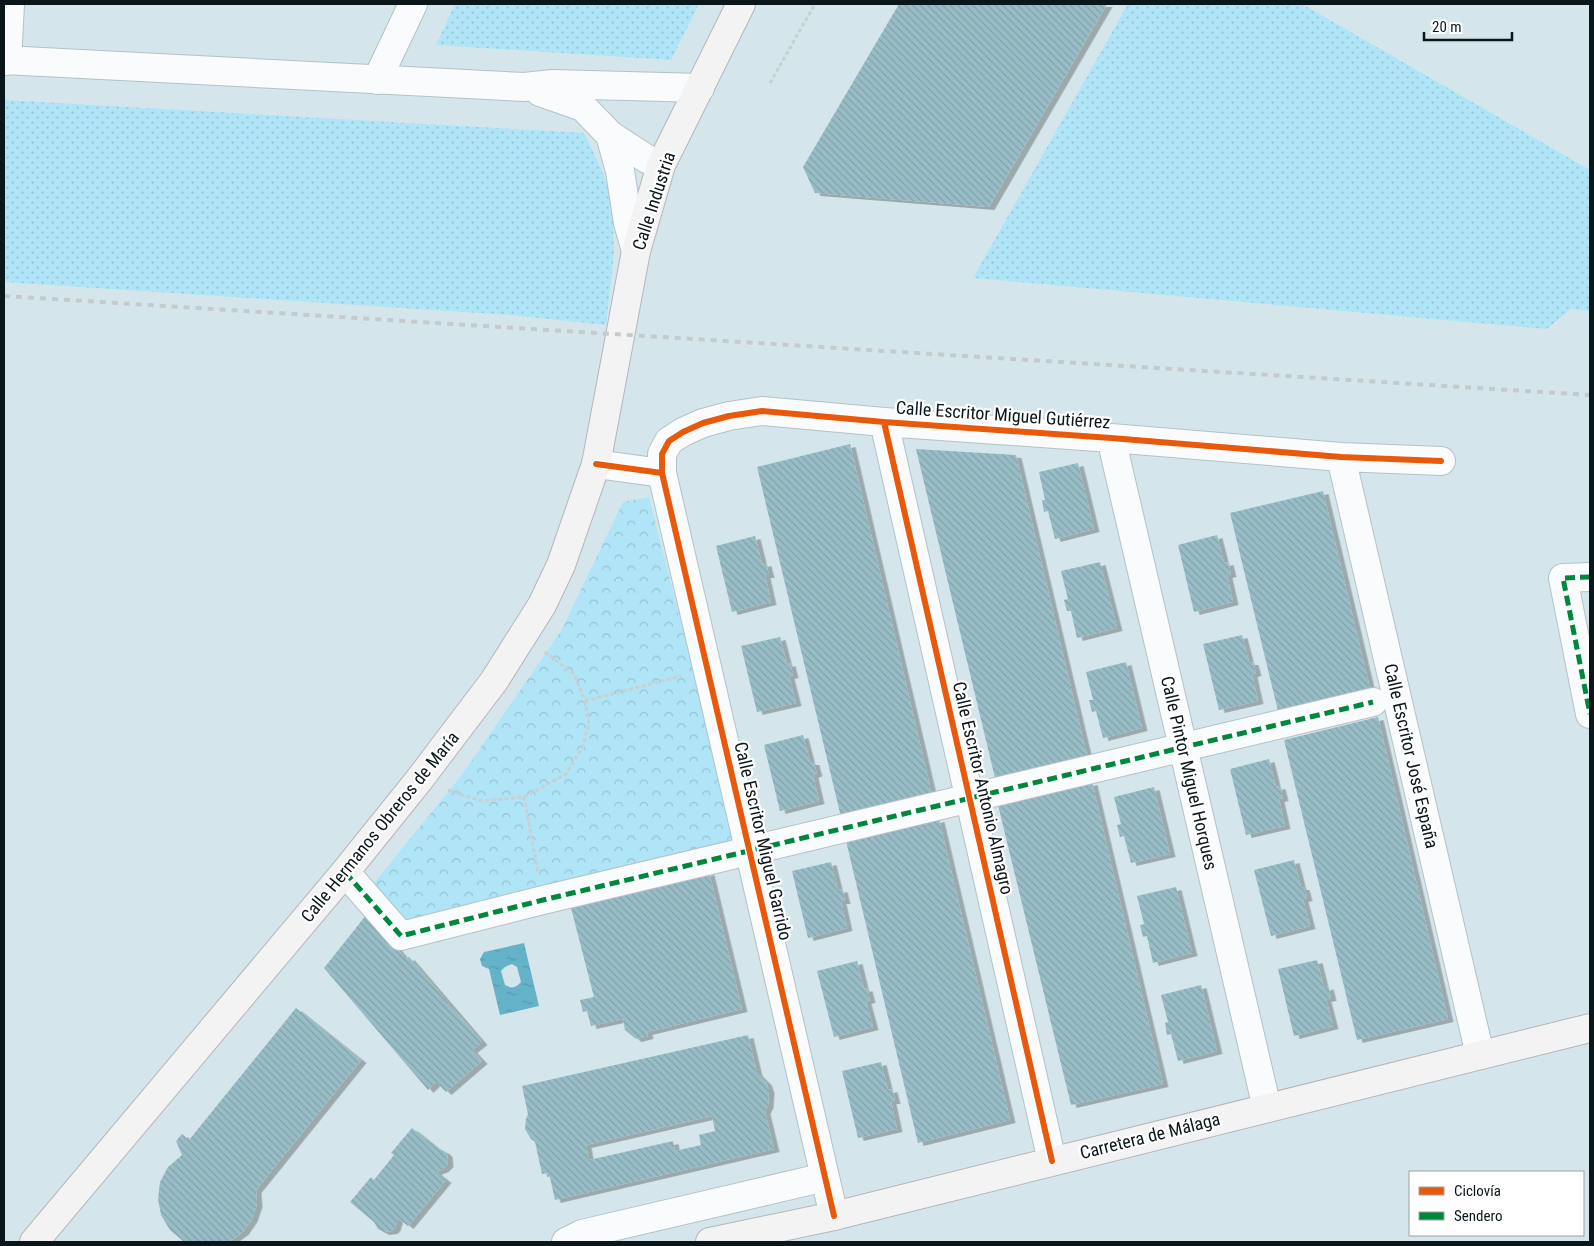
<svg xmlns="http://www.w3.org/2000/svg" width="1594" height="1246" font-family="'Roboto Condensed',sans-serif">
<defs>
<pattern id="grass-dots" width="8" height="8" patternUnits="userSpaceOnUse" patternTransform="scale(1.25)"><rect width="8" height="8" fill="#afe5f6"/><path d="M2 2h.1M6 6h.1" fill="none" stroke="#95c4d2" stroke-width="1.8" stroke-linecap="round"/></pattern>
<pattern id="forest-crowns" width="20" height="18" patternUnits="userSpaceOnUse" patternTransform="scale(1.25)"><rect width="20" height="18" fill="#afe5f6"/><path d="M2 6a3 3 0 1 1 6 0M12 15a3 3 0 1 1 6 0" fill="none" stroke="#95c4d2"/></pattern>
<pattern id="water-ripples" width="26" height="14" patternUnits="userSpaceOnUse" patternTransform="scale(1.25)"><rect width="26" height="14" fill="#64b3c8"/><path d="M2 4q2-2 4 0t4 0M15 11q2-2 4 0t4 0" fill="none" stroke="#5599ab"/></pattern>
<pattern id="building-back-hatch" width="6" height="6" patternUnits="userSpaceOnUse" patternTransform="scale(1.25)"><rect width="6" height="6" fill="#98bdc7"/><path d="M-1 5l2 2M0 0l6 6M5-1l2 2" fill="none" stroke="#82a2aa"/></pattern>
<filter id="shadow"><feDropShadow dx="5.5" dy="3" stdDeviation="0" flood-color="#0004"/></filter>
</defs>
<rect width="100%" height="100%" fill="#d4e6ec"/>
<!-- grass -->
<path fill="url(#grass-dots)" d="M 455,4 L 699,4 L 671,60 L 436,45 Z
M 1128,4 L 1302,4 L 1590,170 L 1590,311 L 1571,309 L 1547,329 L 973,278 Z
M 4,100 L 584,133 L 600,166 L 612,198 L 614,254 L 606,325 L 509,315 L 4,282 Z"/>
<!-- forest -->
<path fill="url(#forest-crowns)" d="M 649,497 L 737,843 L 399,925 L 374,883 L 461,776 L 561,631 L 623,502 Z"/>
<!-- water -->
<path fill="url(#water-ripples)" fill-rule="evenodd" d="M 524,943 L 539,1006 L 500,1015 L 489,969 L 482,966 L 480,959 L 484,952 ZM 512,964 L 517,967 L 521,982 C 516,988 512,989 505,985 L 501,971 L 505,967 Z"/>
<!-- building -->
<path fill="url(#building-back-hatch)" fill-rule="evenodd" filter="url(#shadow)" d="M 899,4 L 1107,4 L 989,207 L 815,193 L 803,167 Z
M 850,444 L 932,795 L 841,817 L 757,467 Z
M 916,449 L 1016,455 L 1088,760 L 996,782 Z
M 1078,463 L 1094,529 L 1055,539 L 1048,511 L 1044,512 L 1042,500 L 1045,500 L 1039,472 Z
M 1323,491 L 1371,693 L 1279,715 L 1230,513 Z
M 1217,535 L 1224,563 L 1228,562 L 1231,574 L 1227,575 L 1233,602 L 1194,612 L 1178,545 Z
M 755,536 L 762,564 L 766,563 L 769,575 L 765,575 L 771,602 L 732,612 L 716,546 Z
M 1100,562 L 1117,628 L 1077,638 L 1071,611 L 1067,611 L 1064,600 L 1068,599 L 1061,571 Z
M 1242,635 L 1249,662 L 1253,662 L 1256,673 L 1252,674 L 1258,701 L 1219,710 L 1203,644 Z
M 780,637 L 787,664 L 790,663 L 793,675 L 789,676 L 796,703 L 757,712 L 741,646 Z
M 1126,662 L 1142,728 L 1103,738 L 1096,711 L 1092,712 L 1089,700 L 1093,700 L 1086,672 Z
M 1378,717 L 1448,1019 L 1357,1040 L 1284,740 Z
M 803,735 L 810,762 L 814,762 L 815,767 L 817,773 L 813,775 L 819,801 L 780,811 L 764,745 Z
M 1269,759 L 1276,787 L 1280,786 L 1283,798 L 1279,799 L 1285,826 L 1246,835 L 1230,769 Z
M 1092,782 L 1163,1084 L 1071,1105 L 998,805 Z
M 1154,787 L 1170,854 L 1131,863 L 1124,836 L 1120,837 L 1117,825 L 1121,824 L 1114,797 Z
M 939,819 L 1010,1120 L 918,1143 L 846,841 Z
M 1294,860 L 1301,887 L 1304,887 L 1307,898 L 1303,899 L 1310,926 L 1271,936 L 1254,870 Z
M 831,862 L 838,890 L 842,889 L 845,901 L 841,901 L 847,928 L 808,938 L 792,871 Z
M 709,872 L 742,1009 L 647,1032 L 648,1036 L 636,1039 L 625,1030 L 623,1019 L 591,1026 L 587,1011 L 583,1012 L 580,1000 L 594,997 L 571,908 L 685,880 L 684,878 Z
M 1176,887 L 1192,953 L 1153,963 L 1147,936 L 1143,937 L 1140,925 L 1144,924 L 1137,896 Z
M 367,914 L 406,959 L 409,957 L 482,1042 L 472,1050 L 482,1061 L 446,1092 L 436,1082 L 428,1090 L 324,968 Z
M 1317,960 L 1324,988 L 1328,986 L 1331,998 L 1326,999 L 1333,1026 L 1294,1036 L 1278,969 Z
M 857,961 L 864,989 L 867,988 L 870,1000 L 866,1001 L 873,1027 L 834,1037 L 817,971 Z
M 1201,985 L 1217,1051 L 1178,1061 L 1171,1034 L 1167,1035 L 1165,1023 L 1168,1022 L 1161,995 Z
M 296,1008 L 361,1060 L 256,1190 L 257,1204 L 252,1219 L 243,1232 L 229,1242 L 187,1242 L 183,1241 L 170,1230 L 161,1215 L 158,1199 L 160,1182 L 168,1167 L 182,1155 L 176,1141 L 182,1134 L 189,1140 Z
M 748,1035 L 757,1073 L 766,1082 L 769,1090 L 768,1105 L 765,1111 L 774,1149 L 555,1200 L 549,1173 L 542,1174 L 535,1142 L 531,1139 L 525,1129 L 526,1119 L 528,1114 L 522,1086 ZM 712,1116 L 715,1131 L 699,1135 L 701,1145 L 675,1151 L 673,1141 L 589,1160 L 586,1145 Z
M 881,1062 L 888,1090 L 892,1089 L 895,1101 L 891,1101 L 897,1129 L 858,1138 L 842,1071 Z
M 412,1128 L 437,1148 L 444,1151 L 447,1154 L 448,1164 L 443,1169 L 436,1172 L 446,1180 L 408,1226 L 398,1218 L 395,1228 L 392,1231 L 384,1232 L 378,1229 L 374,1222 L 350,1202 L 371,1177 L 374,1180 L 394,1155 L 391,1153 Z"/>
<g fill="none" stroke-linecap="round" stroke-linejoin="round">
<defs>
<path id="minor" d="M 4,60 L 524,87 L 553,84 L 700,88
M 7,61 L 10,4
M 377,80 L 413,4
M 540,92 L 583,107 L 610,135 L 647,159 L 661,165
M 610,135 L 620,171 L 628,223 L 636,251
M 884,422 L 1052,1161
M 1111,438 L 1267,1108
M 1341,457 L 1480,1055
M 596,464 L 662,473 L 662,454 L 669,441 L 683,432 L 703,423 L 729,416 L 762,411 L 884,422 L 1111,438 L 1341,457 L 1441,461
M 662,473 L 834,1216
M 1590,577 L 1563,578 L 1590,714
M 345,872 L 401,936 L 543,900 L 1373,702
M 566,1242 L 582,1234 L 825,1177"/>
<path id="major" d="M 34,1242 L 345,872 L 419,780 L 494,681 L 542,605 L 561,565 L 596,464 L 636,251 L 661,165 L 741,4
M 710,1242 L 834,1216 L 1590,1028"/>
</defs>
<!-- minor casing -->
<use href="#minor" stroke="#b4c2c6" stroke-width="30"/>
<!-- major casing -->
<use href="#major" stroke="#b5b6bb" stroke-width="30"/>
<!-- path -->
<path stroke="#cacfd1" stroke-width="3" stroke-dasharray="4 2.5" stroke-linecap="butt" d="M 770,83 L 815,4
M 585,701 L 681,676
M 448,790 L 482,801 L 524,797 L 566,774 L 582,748 L 589,724 L 585,701 L 574,674 L 545,652
M 524,797 L 538,872"/>
<!-- minor -->
<use href="#minor" stroke="#f9fbfc" stroke-width="28"/>
<!-- major -->
<use href="#major" stroke="#f3f3f4" stroke-width="28"/>
<!-- rail -->
<path stroke="#c5cacc" stroke-width="4" stroke-dasharray="6 6" stroke-linecap="butt" d="M 4,296 L 1590,395"/>
<!-- quiet -->
<path stroke="#00873e" stroke-width="5" stroke-dasharray="10 5" stroke-linecap="butt" d="M 1590,577 L 1563,578 L 1590,714
M 345,872 L 401,936 L 543,900 L 1373,702"/>
<defs>
<path id="cycleway" d="M 884,422 L 1052,1161
M 596,464 L 662,473 L 662,454 L 669,441 L 683,432 L 703,423 L 729,416 L 762,411 L 884,422 L 1111,438 L 1341,457 L 1441,461
M 662,473 L 834,1216"/>
</defs>
<!-- cycleway casing -->
<use href="#cycleway" stroke="#fff" stroke-width="9"/>
<!-- cycleway -->
<use href="#cycleway" stroke="#e8590c" stroke-width="6"/>
</g>
<g text-anchor="middle" stroke-width="4.5" stroke-linejoin="round" paint-order="stroke">
<!-- street labels -->
<g font-size="18" fill="#0a161a" stroke="#fff">
<text transform="translate(654 201) rotate(-72)" y="6">Calle Industria</text>
<text transform="translate(1003 415) rotate(4)" y="6">Calle Escritor Miguel Gutiérrez</text>
<text transform="translate(1411 756) rotate(77)" y="6">Calle Escritor José España</text>
<text transform="translate(1189 773) rotate(77)" y="6">Calle Pintor Miguel Horques</text>
<text transform="translate(983 788) rotate(77)" y="6">Calle Escritor Antonio Almagro</text>
<text transform="translate(380 827) rotate(-51)" y="6">Calle Hermanos Obreros de María</text>
<text transform="translate(763 841) rotate(77)" y="6">Calle Escritor Miguel Garrido</text>
<text transform="translate(1150 1136) rotate(-14)" y="6">Carretera de Málaga</text>
</g>
</g>
<!-- border -->
<rect width="1594" height="1246" fill="none" stroke="#0a161a" stroke-width="10"/>
<!-- legend -->
<rect x="1409" y="1171" width="175" height="65" fill="#ffffff" stroke="#9da2a3"/>
<rect x="1419" y="1187" width="25" height="8" fill="#e8590c" stroke="#9da2a3"/>
<text x="1454" y="1196" font-size="15" fill="#0a161a">Ciclovía</text>
<rect x="1419" y="1212" width="25" height="8" fill="#00873e" stroke="#9da2a3"/>
<text x="1454" y="1221" font-size="15" fill="#0a161a">Sendero</text>
<!-- scale -->
<path d="M1424 32v8h88v-8" fill="none" stroke="#0a161a" stroke-width="2.5"/>
<text x="1432" y="32" font-size="15" fill="#0a161a" stroke="#ffffff" stroke-width="4" paint-order="stroke">20 m</text>
</svg>
